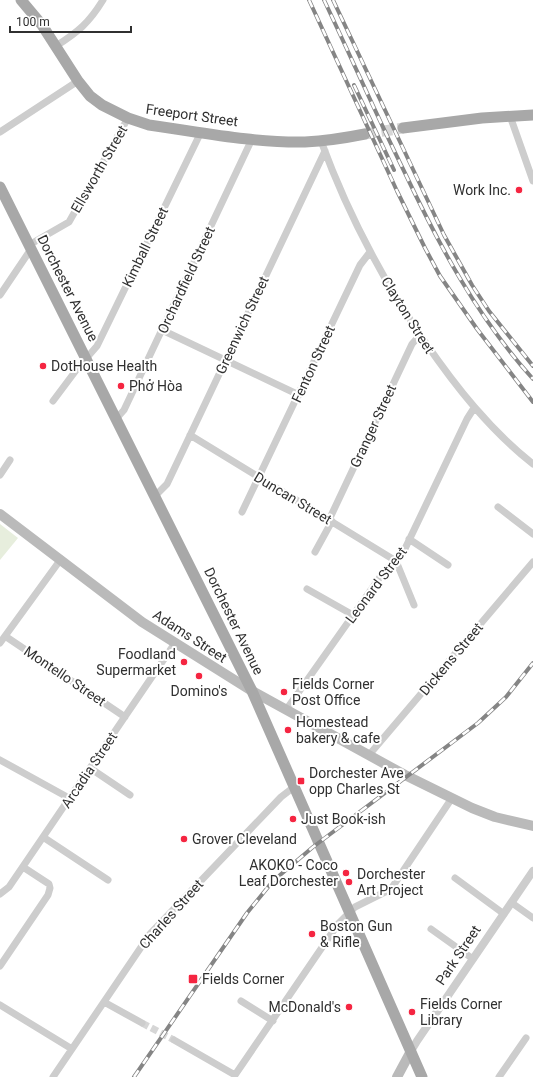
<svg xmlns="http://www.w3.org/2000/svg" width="533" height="1077" font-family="Roboto,sans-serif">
<rect width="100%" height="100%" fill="#fff"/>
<!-- park -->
<path fill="#e7eedd" d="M 0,524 L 18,538 L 0,560 Z"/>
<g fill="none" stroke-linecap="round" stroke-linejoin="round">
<!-- minor-tunnel -->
<path stroke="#d6d6d6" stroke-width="7" stroke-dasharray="7 3.5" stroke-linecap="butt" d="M 142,1023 L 174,1040"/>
<!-- primary-tunnel -->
<path stroke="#d6d6d6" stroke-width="11" stroke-dasharray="11 5.5" stroke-linecap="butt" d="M 365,134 L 403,128"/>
<!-- minor -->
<path stroke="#cdcdcd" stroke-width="7" d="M 56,46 C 78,32 89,23 103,0
M 510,116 L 533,181
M 0,132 L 78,81
M 321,141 C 347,212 382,279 425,342 C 456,387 490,430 533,464
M 29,245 L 69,222 L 128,118
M 0,295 L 31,249
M 162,330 L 299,395
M 53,401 L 77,369 L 97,346 L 201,132
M 116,419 L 124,410 L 252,139
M 190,435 L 396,561 L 414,605
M 0,475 L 10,460
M 155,496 L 167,484 L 325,151
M 498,507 L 533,534
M 242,512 L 360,265 L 370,252
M 329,520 L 412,344 L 420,335
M 409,539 L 448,565
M 315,552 L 332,521
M 307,589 L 353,615
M 5,636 L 125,717
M 0,643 L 61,559
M 286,710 L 385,570 L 402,555 L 467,419 L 474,408
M 369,755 L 533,562
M 0,760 L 69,798
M 90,768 L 130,795
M 43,837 L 108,880
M 455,878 L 504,914
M 0,894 L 9,887 L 175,643
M 512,903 L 533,918
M 431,929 L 473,959
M 0,966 L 48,895 L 50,888 L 49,884 L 23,867
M 241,1001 L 273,1021
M 104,1002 L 142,1023
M 0,1005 L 72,1049
M 174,1040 L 235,1075 L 338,924 L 355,907 L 391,889 L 452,798
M 53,1077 L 150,934 L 281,797 L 294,787
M 499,1077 L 526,1038"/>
<!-- tertiary -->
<path stroke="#cdcdcd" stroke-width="8" d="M 411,1051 L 417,1041 L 533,871"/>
<!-- secondary -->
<path stroke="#bababa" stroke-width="10" d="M 0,514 L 142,622 L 252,691 L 405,775 L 472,808 L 495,817 L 533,826
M 397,1077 L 411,1051"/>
<!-- primary -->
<path stroke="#a8a8a8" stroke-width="11" d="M 21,0 L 42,25 L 78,81 L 90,96 L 102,105 L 128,118 L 149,125 C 200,132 253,143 305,142 C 325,141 345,138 365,134
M 403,128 L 482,118 L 533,115
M 0,187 L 252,691 L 422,1077"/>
<defs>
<path id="rail" d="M 309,0 L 397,191 L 425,248 L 440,276 L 477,329 L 533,402
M 324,0 C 351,57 376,114 404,171 C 439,245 477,317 533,379
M 333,0 L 444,235 L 472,285 L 489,311 L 533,366
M 354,85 L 394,170
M 134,1077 L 247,913 L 273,881 L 313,847 L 478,723 L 506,697 L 533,663"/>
</defs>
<!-- rail casing -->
<use href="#rail" stroke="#858585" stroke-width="4"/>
<!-- rail -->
<use href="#rail" stroke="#fff" stroke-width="2.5" stroke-dasharray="8" stroke-linecap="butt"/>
</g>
<!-- markers -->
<g fill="#f52541" stroke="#fff" stroke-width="1.5">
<circle cx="519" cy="190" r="4"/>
<circle cx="43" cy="366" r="4"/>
<circle cx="121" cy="386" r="4"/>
<circle cx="184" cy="662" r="4"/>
<circle cx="199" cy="676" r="4"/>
<circle cx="284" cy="692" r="4"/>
<circle cx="288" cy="730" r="4"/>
<rect x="297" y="777" width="8" height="8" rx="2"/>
<circle cx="293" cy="819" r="4"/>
<circle cx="184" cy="839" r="4"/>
<circle cx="346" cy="873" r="4"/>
<circle cx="349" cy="882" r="4"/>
<circle cx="312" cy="934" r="4"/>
<rect x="188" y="974" width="10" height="10" rx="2"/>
<circle cx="349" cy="1007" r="4"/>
<circle cx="412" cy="1012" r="4"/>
</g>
<g text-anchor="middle" stroke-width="4" stroke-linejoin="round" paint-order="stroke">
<!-- street labels -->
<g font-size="14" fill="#303030" stroke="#fff">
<text transform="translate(192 115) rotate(8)" y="5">Freeport Street</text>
<text transform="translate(99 169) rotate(-60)" y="5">Ellsworth Street</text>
<text transform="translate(145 247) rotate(-64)" y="5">Kimball Street</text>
<text transform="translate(186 280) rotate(-65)" y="5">Orchardfield Street</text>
<text transform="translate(68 288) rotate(63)" y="5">Dorchester Avenue</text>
<text transform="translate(408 315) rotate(58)" y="5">Clayton Street</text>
<text transform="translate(242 325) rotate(-65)" y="5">Greenwich Street</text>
<text transform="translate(313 364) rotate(-65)" y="5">Fenton Street</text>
<text transform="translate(373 426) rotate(-65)" y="5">Granger Street</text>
<text transform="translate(293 498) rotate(31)" y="5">Duncan Street</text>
<text transform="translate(376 585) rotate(-53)" y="5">Leonard Street</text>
<text transform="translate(234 621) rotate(64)" y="5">Dorchester Avenue</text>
<text transform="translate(190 636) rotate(33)" y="5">Adams Street</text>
<text transform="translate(451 659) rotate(-50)" y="5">Dickens Street</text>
<text transform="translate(65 676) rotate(34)" y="5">Montello Street</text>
<text transform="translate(89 770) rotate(-56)" y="5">Arcadia Street</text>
<text transform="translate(171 914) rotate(-48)" y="5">Charles Street</text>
<text transform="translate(458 955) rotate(-56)" y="5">Park Street</text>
</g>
<!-- poi labels -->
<g font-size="14" fill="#303030" stroke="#fff" text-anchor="start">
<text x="511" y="195" text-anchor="end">Work Inc.</text>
<text x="51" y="371">DotHouse Health</text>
<text x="129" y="391">Phở Hòa</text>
<text x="176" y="659" text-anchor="end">Foodland<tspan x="176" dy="16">Supermarket</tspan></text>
<text x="292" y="689">Fields Corner<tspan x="292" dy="16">Post Office</tspan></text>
<text x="199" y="696" text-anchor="middle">Domino's</text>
<text x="296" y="727">Homestead<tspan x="296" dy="16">bakery &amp; cafe</tspan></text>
<text x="309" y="778">Dorchester Ave<tspan x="309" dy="16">opp Charles St</tspan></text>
<text x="301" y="824">Just Book-ish</text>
<text x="192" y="844">Grover Cleveland</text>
<text x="338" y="870" text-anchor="end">AKOKO - Coco<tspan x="338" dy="16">Leaf Dorchester</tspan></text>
<text x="357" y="879">Dorchester<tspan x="357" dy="16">Art Project</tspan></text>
<text x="320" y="931">Boston Gun<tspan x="320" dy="16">&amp; Rifle</tspan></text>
<text x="202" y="984">Fields Corner</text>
<text x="420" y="1009">Fields Corner<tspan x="420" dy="16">Library</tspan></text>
<text x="341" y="1012" text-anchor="end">McDonald's</text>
</g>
</g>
<!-- scale -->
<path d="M10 26v6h121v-6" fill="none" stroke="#303030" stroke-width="2"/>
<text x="16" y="26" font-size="12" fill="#303030" stroke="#ffffff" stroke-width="3" paint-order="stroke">100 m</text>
</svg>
